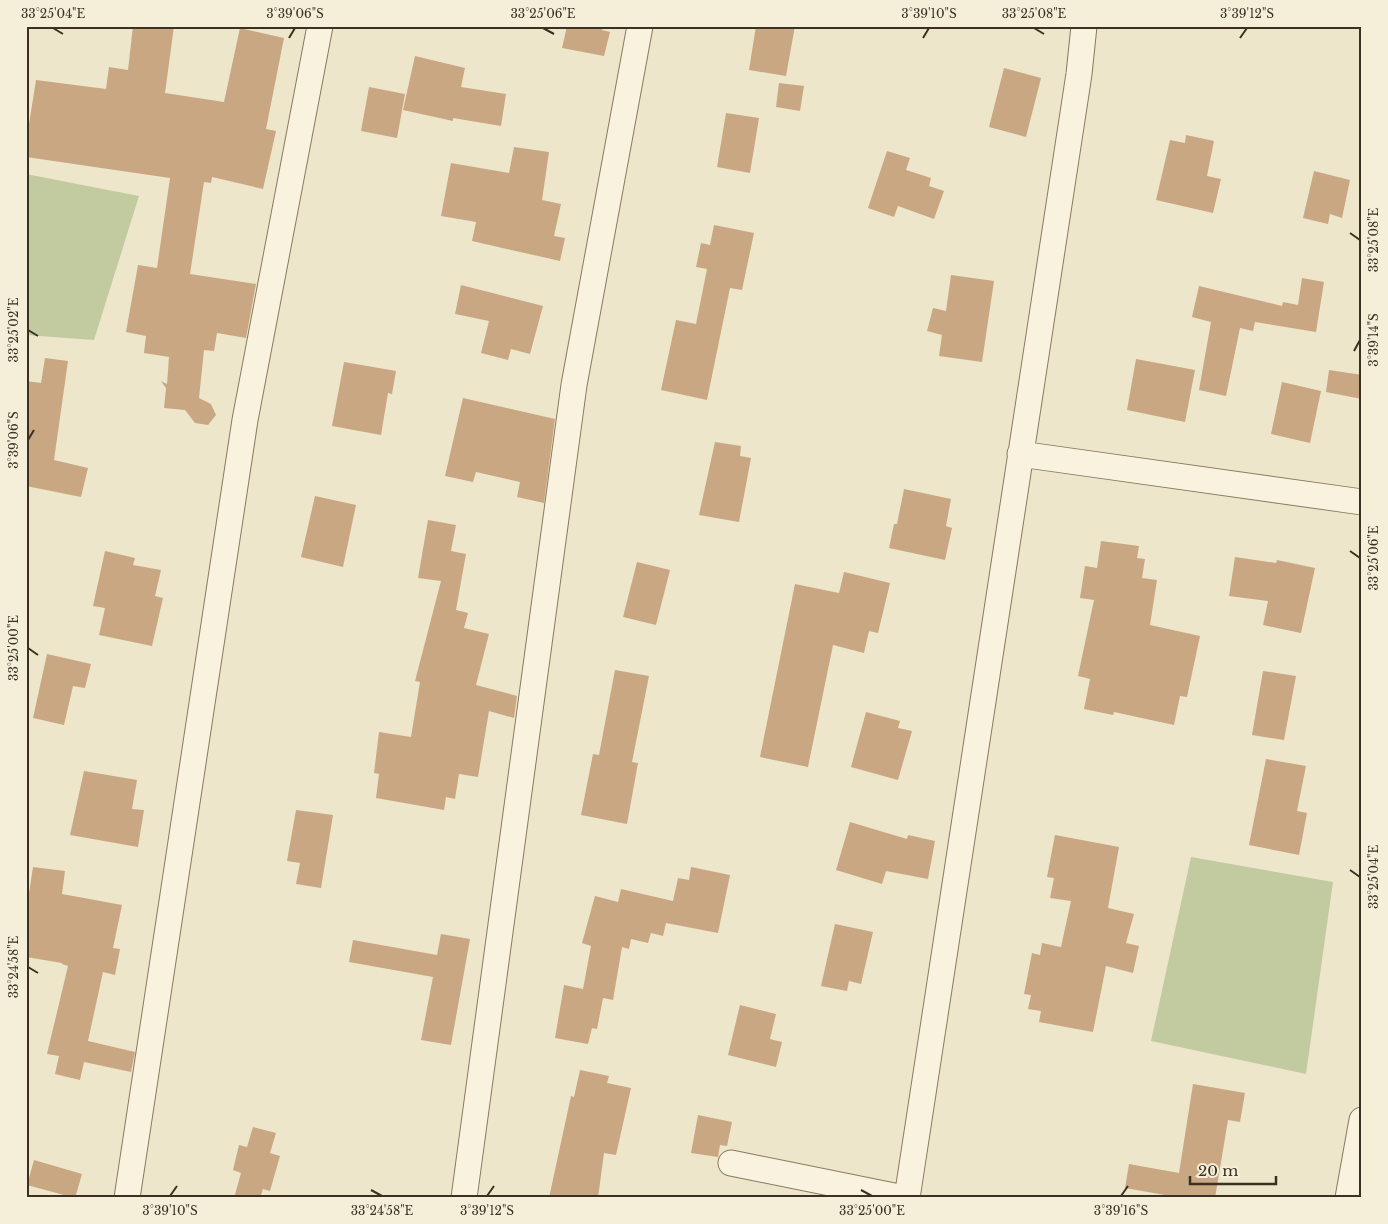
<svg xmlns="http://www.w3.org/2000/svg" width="1388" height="1224" font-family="'Libre Baskerville',serif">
<rect width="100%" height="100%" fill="#ede6cb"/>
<!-- green -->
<path fill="#c2cb9f" d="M 26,174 L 139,196 L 94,340 L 26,335 Z
M 1191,857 L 1333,882 L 1306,1074 L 1151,1041 Z"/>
<!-- building -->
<path fill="#c9a783" d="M 133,26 L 174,26 L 165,93 L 224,102 L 240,28 L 284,38 L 266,129 L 276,131 L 263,189 L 212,177 L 211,183 L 204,182 L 190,274 L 256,284 L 246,338 L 217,333 L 214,351 L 204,350 L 199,398 L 211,404 L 216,415 L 208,425 L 195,423 L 185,410 L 164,408 L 166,388 L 161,381 L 167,384 L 169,357 L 144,353 L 146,336 L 126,332 L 138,265 L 157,268 L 170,178 L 26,157 L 26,143 L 36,80 L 106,89 L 109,67 L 128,70 Z
M 567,26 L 603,26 L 602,30 L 610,32 L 604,56 L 562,48 Z
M 756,26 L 795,26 L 786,76 L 749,70 Z
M 415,56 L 465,68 L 461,87 L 506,94 L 501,126 L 453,118 L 453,121 L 403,110 Z
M 1004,68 L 1041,78 L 1026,137 L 989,127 Z
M 779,83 L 804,86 L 800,111 L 776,107 Z
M 369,87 L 405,94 L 397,138 L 361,131 Z
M 726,113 L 759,118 L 750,173 L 717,167 Z
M 1186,135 L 1214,141 L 1207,176 L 1221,179 L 1213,213 L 1156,200 L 1170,140 L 1185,143 Z
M 514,147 L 549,152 L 542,200 L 561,204 L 554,236 L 565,238 L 560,261 L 472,241 L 476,222 L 441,216 L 451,163 L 509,173 Z
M 887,151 L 910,158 L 906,170 L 931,178 L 929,186 L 944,191 L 934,219 L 898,206 L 894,217 L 868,208 Z
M 1314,171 L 1350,180 L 1342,218 L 1330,214 L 1328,224 L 1303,218 Z
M 714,225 L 754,233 L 742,290 L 730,288 L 707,400 L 661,390 L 676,320 L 696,324 L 707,269 L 696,267 L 701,243 L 710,245 Z
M 951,275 L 994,281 L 982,362 L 939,356 L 942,335 L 927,331 L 933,308 L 946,311 Z
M 1302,278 L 1324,282 L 1316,332 L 1255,322 L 1253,331 L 1240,328 L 1226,396 L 1199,390 L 1211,322 L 1192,317 L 1199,286 L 1282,306 L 1283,302 L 1298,305 Z
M 461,285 L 543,306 L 530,354 L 511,349 L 508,360 L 481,353 L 489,321 L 455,314 Z
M 45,358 L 68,361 L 54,460 L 88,468 L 81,497 L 26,486 L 26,381 L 41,383 Z
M 1136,359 L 1195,370 L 1185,422 L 1127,410 Z
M 344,362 L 396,371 L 392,394 L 388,393 L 381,435 L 332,426 Z
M 1329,370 L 1362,375 L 1362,399 L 1326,392 Z
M 1282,382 L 1321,391 L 1310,443 L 1271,434 Z
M 463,398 L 555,419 L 544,503 L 517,497 L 520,482 L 476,472 L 473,482 L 445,476 Z
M 715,442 L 741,446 L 740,456 L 751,458 L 739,522 L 699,515 Z
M 904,489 L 951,499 L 946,526 L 952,528 L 945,560 L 889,548 L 894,524 L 897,524 Z
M 315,496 L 356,505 L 343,567 L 301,557 Z
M 428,520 L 456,525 L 451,551 L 466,554 L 456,610 L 468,613 L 464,628 L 489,634 L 476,685 L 517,696 L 514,718 L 489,711 L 478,777 L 459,774 L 455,799 L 446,797 L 444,810 L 376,798 L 379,774 L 374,773 L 379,732 L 411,737 L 420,682 L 415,681 L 441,581 L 418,578 Z
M 1101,541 L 1139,546 L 1137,558 L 1145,559 L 1142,578 L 1157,580 L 1150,625 L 1200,636 L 1187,697 L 1180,696 L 1174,725 L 1114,712 L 1113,715 L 1084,709 L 1090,679 L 1078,676 L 1094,600 L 1080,598 L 1085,566 L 1097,568 Z
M 105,551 L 135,558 L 133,565 L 161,570 L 155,596 L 163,598 L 152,646 L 99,635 L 105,608 L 93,606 Z
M 1235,557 L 1276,563 L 1277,560 L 1315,568 L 1301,633 L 1263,625 L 1268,601 L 1229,596 Z
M 637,562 L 670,570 L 656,625 L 623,617 Z
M 844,572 L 890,583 L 878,633 L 869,631 L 864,653 L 833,645 L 808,767 L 760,757 L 795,584 L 839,593 Z
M 47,654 L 91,664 L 85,688 L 73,686 L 64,725 L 33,718 Z
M 615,670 L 649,676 L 632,762 L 638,763 L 627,824 L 581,815 L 593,754 L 599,755 Z
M 1263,671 L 1296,676 L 1284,740 L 1252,735 Z
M 866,712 L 900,721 L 898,728 L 912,731 L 898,780 L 851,767 Z
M 1266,759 L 1306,766 L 1297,811 L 1307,813 L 1299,855 L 1249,845 Z
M 84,771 L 137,780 L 132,809 L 144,810 L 138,847 L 70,835 Z
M 296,810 L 333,815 L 321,888 L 296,884 L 300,863 L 287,861 Z
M 850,822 L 907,839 L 908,835 L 935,841 L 928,879 L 886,871 L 882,884 L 836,870 Z
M 1055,835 L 1119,847 L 1108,908 L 1134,914 L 1126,943 L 1139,946 L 1133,973 L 1106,966 L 1093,1032 L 1039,1022 L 1041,1011 L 1028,1009 L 1031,995 L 1024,994 L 1032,953 L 1040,955 L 1042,943 L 1061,947 L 1071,901 L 1050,898 L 1054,878 L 1047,877 Z
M 33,867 L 65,871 L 62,894 L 122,905 L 113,948 L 120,949 L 115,975 L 103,972 L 88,1041 L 135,1052 L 131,1072 L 84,1062 L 80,1080 L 55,1074 L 59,1056 L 47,1054 L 68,966 L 62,964 L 62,963 L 26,957 L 26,913 Z
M 691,867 L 730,875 L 718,933 L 666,923 L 663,936 L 651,933 L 648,943 L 631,939 L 629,949 L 622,947 L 613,1000 L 603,998 L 597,1029 L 592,1028 L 588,1044 L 555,1038 L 564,985 L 583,989 L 591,946 L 582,943 L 595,896 L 618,902 L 621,889 L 673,901 L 678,878 L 689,880 Z
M 835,924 L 873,932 L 861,984 L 849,981 L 847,991 L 821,986 Z
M 441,934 L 470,939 L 451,1045 L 421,1040 L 433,977 L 349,962 L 353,940 L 437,955 Z
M 740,1005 L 776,1014 L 770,1039 L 782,1042 L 776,1067 L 728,1055 Z
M 580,1070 L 609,1076 L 607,1083 L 631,1088 L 616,1155 L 604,1153 L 598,1198 L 549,1198 L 571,1096 L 574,1097 Z
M 1193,1084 L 1245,1093 L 1240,1122 L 1228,1120 L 1215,1198 L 1182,1198 L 1125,1188 L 1129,1164 L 1179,1173 Z
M 698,1115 L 732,1122 L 727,1146 L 720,1145 L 718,1157 L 691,1153 Z
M 253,1127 L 276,1133 L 270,1153 L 280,1156 L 270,1191 L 263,1189 L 260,1198 L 234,1198 L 241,1173 L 233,1170 L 239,1145 L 247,1147 Z
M 34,1160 L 82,1174 L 75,1198 L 27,1185 Z"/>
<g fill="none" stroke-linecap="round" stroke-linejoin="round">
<defs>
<path id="minor" d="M 1020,454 L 1362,502
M 731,1163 L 904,1198
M 127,1198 L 245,420 L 320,26
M 464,1198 L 574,385 L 640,26
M 907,1198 L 1079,74 L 1084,26
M 1348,1198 L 1362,1120"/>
</defs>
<!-- minor casing -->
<use href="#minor" stroke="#897a60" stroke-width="27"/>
<!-- minor -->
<use href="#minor" stroke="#f8f2de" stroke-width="25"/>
</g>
<!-- ticks -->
<path fill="none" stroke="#3b3022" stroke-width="2" d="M 53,28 L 63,34M 543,28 L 554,34M 1034,28 L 1044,34M 289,38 L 295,28M 923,38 L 929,28M 1240,38 L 1247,28M 1350,233 L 1360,240M 28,330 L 38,336M 1354,351 L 1360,340M 28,440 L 34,430M 1350,551 L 1360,558M 28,648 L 38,655M 1350,870 L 1360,877M 28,967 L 38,973M 371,1190 L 382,1196M 861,1190 L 872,1196M 170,1196 L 177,1186M 487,1196 L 494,1186M 1121,1196 L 1128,1186"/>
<!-- border -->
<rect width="1388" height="1224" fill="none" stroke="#f5efda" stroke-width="55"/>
<!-- scale -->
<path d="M1190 1176v8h86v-8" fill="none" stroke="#3b3022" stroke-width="2.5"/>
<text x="1198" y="1176" font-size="15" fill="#3b3022" stroke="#f5efda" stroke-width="4" paint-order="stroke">20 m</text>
<rect x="28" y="28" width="1332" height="1168" fill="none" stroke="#3b3022" stroke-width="2"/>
<g font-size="12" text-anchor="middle" fill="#3b3022">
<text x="53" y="18">33°25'04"E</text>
<text x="295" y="18">3°39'06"S</text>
<text x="543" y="18">33°25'06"E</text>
<text x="929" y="18">3°39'10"S</text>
<text x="1034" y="18">33°25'08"E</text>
<text x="1247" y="18">3°39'12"S</text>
<text transform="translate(1374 240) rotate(-90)" y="4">33°25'08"E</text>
<text transform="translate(14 330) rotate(-90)" y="4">33°25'02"E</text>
<text transform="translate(1374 340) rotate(-90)" y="4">3°39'14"S</text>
<text transform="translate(14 440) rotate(-90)" y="4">3°39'06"S</text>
<text transform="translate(1374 558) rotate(-90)" y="4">33°25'06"E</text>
<text transform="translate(14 648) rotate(-90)" y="4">33°25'00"E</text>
<text transform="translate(1374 877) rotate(-90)" y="4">33°25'04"E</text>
<text transform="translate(14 967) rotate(-90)" y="4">33°24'58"E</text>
<text x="170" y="1215">3°39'10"S</text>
<text x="382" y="1215">33°24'58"E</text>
<text x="487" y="1215">3°39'12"S</text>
<text x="872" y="1215">33°25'00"E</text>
<text x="1121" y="1215">3°39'16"S</text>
</g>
</svg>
